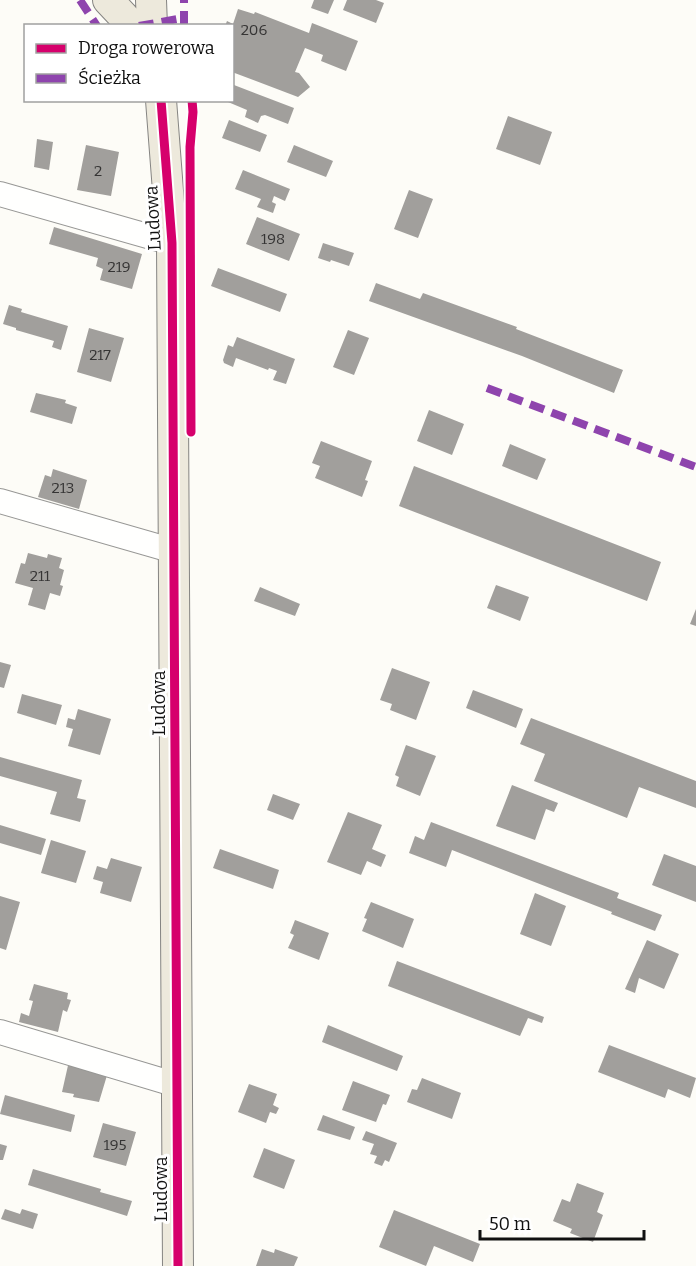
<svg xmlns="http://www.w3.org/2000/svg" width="696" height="1266" font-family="Bitter,serif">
<rect width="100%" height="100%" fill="#fdfcf7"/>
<!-- building -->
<path fill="#a19f9c" d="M 314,0 L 334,0 L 328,14 L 311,8 Z
M 347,0 L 376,0 L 384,3 L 376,23 L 343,10 Z
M 238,9 L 254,14 L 255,12 L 309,33 L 312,23 L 358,41 L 346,71 L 321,61 L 323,55 L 305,48 L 295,72 L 299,73 L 310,87 L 298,97 L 232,72 L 232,26 L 225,26 L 227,21 L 233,24 Z
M 234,85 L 294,108 L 288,124 L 265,115 L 261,116 L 258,123 L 245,117 L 247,110 L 228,102 L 232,100 Z
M 508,116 L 552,132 L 540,165 L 496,149 Z
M 229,120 L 267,135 L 260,152 L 222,138 Z
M 37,139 L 53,142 L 49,170 L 34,167 Z
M 86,145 L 119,152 L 111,196 L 77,190 Z
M 294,145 L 333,161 L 326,177 L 287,162 Z
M 243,170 L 290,189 L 285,201 L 274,196 L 272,202 L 276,204 L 273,213 L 257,207 L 261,199 L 235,189 Z
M 409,190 L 433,199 L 418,238 L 394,229 Z
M 257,217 L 300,234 L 289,261 L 246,244 Z
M 54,227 L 142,254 L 132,289 L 100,280 L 103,269 L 96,266 L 98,258 L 49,244 Z
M 323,243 L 354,253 L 349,266 L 331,260 L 330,262 L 318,258 Z
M 218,268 L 287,294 L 280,312 L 211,286 Z
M 376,283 L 420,299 L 423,293 L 517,327 L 516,329 L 623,370 L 614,393 L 522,356 L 369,301 Z
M 9,305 L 22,309 L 21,312 L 68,326 L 61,350 L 52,347 L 54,341 L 16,330 L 16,328 L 3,324 Z
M 89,328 L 124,338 L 111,382 L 77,372 Z
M 348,330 L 369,338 L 354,375 L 333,367 Z
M 237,337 L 295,359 L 286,384 L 273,380 L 277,371 L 269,368 L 268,370 L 236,358 L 233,367 L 224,363 L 223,360 L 228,345 L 233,347 Z
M 36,393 L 66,400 L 65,403 L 77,407 L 72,424 L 30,412 Z
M 429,410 L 464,424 L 452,455 L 417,441 Z
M 321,441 L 372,461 L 365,480 L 368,481 L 362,497 L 315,478 L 320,466 L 312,463 Z
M 510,444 L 546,459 L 537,480 L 502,466 Z
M 414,466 L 661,562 L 647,601 L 399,506 Z
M 53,469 L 87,480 L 79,509 L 38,497 L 45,475 L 51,477 Z
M 28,553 L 47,558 L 48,554 L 62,558 L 59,568 L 64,570 L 60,585 L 63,586 L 60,596 L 50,593 L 45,610 L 28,605 L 33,588 L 15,583 L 21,563 L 25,564 Z
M 496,585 L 529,597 L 520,621 L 487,608 Z
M 260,587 L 300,604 L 295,616 L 254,601 Z
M 696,609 L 696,626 L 690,624 Z
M 0,662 L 11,665 L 4,688 L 0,687 Z
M 392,668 L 430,682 L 416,720 L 390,710 L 392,704 L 380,700 Z
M 473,690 L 523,709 L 516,728 L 466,708 Z
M 22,694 L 62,705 L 56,725 L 17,713 Z
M 78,709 L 111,719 L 100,755 L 68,746 L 73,729 L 66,727 L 68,718 L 75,720 Z
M 531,718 L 696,781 L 696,808 L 639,787 L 627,818 L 534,781 L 545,754 L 520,744 Z
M 406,745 L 436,756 L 420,796 L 396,786 L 399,777 L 395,775 Z
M 0,757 L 82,780 L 77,798 L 86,800 L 80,822 L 50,814 L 57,792 L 0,776 Z
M 512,785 L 558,803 L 554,812 L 546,809 L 535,840 L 496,826 Z
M 273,794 L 300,804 L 293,820 L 267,810 Z
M 348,812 L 382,825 L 372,849 L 386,855 L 381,867 L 367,861 L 361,875 L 327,862 Z
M 431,822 L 619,893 L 617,898 L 662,915 L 655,931 L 611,914 L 612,912 L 452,850 L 446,867 L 409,853 L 415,836 L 424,840 Z
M 0,825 L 46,839 L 41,855 L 0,843 Z
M 51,840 L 86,851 L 76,883 L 41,873 Z
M 220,849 L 279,870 L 273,889 L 213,868 Z
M 664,854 L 696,866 L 696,902 L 652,885 Z
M 111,858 L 142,867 L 131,902 L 100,893 L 103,882 L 93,879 L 97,866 L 107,869 Z
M 535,893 L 566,906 L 551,946 L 520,934 Z
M 0,896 L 20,902 L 6,950 L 0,948 Z
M 371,902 L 414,919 L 403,948 L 362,931 L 367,919 L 364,918 Z
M 295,920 L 329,933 L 319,960 L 288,948 L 294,935 L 290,933 Z
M 647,940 L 679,954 L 664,989 L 639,978 L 635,993 L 625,989 Z
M 397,961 L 544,1017 L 542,1023 L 528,1018 L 520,1036 L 388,986 Z
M 34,984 L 68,993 L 67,999 L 71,1000 L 67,1012 L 63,1010 L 58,1032 L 19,1022 L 21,1013 L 29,1016 L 33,1001 L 29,1000 Z
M 328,1025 L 403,1056 L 397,1071 L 322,1042 Z
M 609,1045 L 696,1078 L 690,1098 L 668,1089 L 665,1098 L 598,1072 Z
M 69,1061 L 108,1072 L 99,1102 L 73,1097 L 74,1094 L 62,1092 Z
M 422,1078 L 461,1093 L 452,1119 L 407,1102 L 412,1089 L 417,1090 Z
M 353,1081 L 390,1095 L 386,1105 L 383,1104 L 376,1122 L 342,1110 Z
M 249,1084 L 277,1094 L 273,1105 L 279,1108 L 276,1114 L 270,1112 L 266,1123 L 238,1112 Z
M 5,1095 L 75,1115 L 71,1132 L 0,1114 Z
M 323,1115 L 355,1127 L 350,1140 L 317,1130 Z
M 103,1123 L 136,1132 L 126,1166 L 93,1157 Z
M 366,1131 L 397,1143 L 389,1162 L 385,1160 L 382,1166 L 374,1163 L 377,1156 L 370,1154 L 374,1144 L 362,1140 Z
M 0,1144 L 7,1146 L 3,1160 L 0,1160 Z
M 264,1148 L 295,1160 L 284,1189 L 253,1177 Z
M 33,1169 L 101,1189 L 100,1192 L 132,1201 L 127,1216 L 28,1185 Z
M 577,1183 L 604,1193 L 597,1212 L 603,1215 L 593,1242 L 570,1233 L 572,1229 L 553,1221 L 562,1199 L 570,1202 Z
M 5,1209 L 20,1214 L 22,1209 L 38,1214 L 33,1229 L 1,1219 Z
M 394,1210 L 480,1244 L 473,1262 L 434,1246 L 426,1266 L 379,1247 Z
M 262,1249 L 274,1253 L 275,1249 L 298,1257 L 294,1266 L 256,1266 Z"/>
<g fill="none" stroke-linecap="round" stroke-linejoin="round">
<defs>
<path id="minor" d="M 0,194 L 172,243
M 0,501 L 174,551
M 0,1032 L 177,1085"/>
<path id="major" d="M 108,0 L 124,17 L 127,26
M 151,0 L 152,26
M 161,100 L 172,243 L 178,1266"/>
</defs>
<!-- minor casing -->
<use href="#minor" stroke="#979795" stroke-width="26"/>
<!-- major casing -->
<use href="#major" stroke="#858482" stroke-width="32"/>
<!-- minor -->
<use href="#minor" stroke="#fffffe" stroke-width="24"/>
<!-- major -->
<use href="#major" stroke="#ede9dc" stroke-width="30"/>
<!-- quiet -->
<path stroke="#8e44ad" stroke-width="8" stroke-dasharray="15 8" stroke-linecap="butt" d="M 80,0 L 97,26
M 139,26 L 183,18
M 184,26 L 184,0
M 487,388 L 696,467"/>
<defs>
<path id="cycleway" d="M 161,100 L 172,243 L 178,1266
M 191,432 L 190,147 L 193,112 L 192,100"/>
</defs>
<!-- cycleway casing -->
<use href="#cycleway" stroke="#fff" stroke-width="13"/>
<!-- cycleway -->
<use href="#cycleway" stroke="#d6006c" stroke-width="9"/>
</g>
<g text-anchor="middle" stroke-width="6" stroke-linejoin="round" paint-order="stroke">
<!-- number labels -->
<g font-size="15" fill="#353434">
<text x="254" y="35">206</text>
<text x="98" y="176">2</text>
<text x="273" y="244">198</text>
<text x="119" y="272">219</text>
<text x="100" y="360">217</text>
<text x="63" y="493">213</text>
<text x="40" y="581">211</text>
<text x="115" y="1150">195</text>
</g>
<!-- street labels -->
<g font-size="18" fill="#111" stroke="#fff">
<text transform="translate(153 218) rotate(-93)" y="6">Ludowa</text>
<text transform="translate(159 703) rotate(-90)" y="6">Ludowa</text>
<text transform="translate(161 1189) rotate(-90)" y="6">Ludowa</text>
</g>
</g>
<!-- legend -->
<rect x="24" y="24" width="210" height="78" fill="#ffffff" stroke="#a0a0a0" stroke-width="1.5"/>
<rect x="36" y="44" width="30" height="9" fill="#d6006c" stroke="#a0a0a0" stroke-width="1.5"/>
<text x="78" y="54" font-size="18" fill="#111111">Droga rowerowa</text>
<rect x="36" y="74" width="30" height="9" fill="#8e44ad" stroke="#a0a0a0" stroke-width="1.5"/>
<text x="78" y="84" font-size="18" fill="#111111">Ścieżka</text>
<!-- scale -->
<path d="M480 1230v9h164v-9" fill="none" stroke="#111111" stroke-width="3"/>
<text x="489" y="1230" font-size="18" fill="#111111" stroke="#ffffff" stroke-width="4.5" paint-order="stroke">50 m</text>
</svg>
